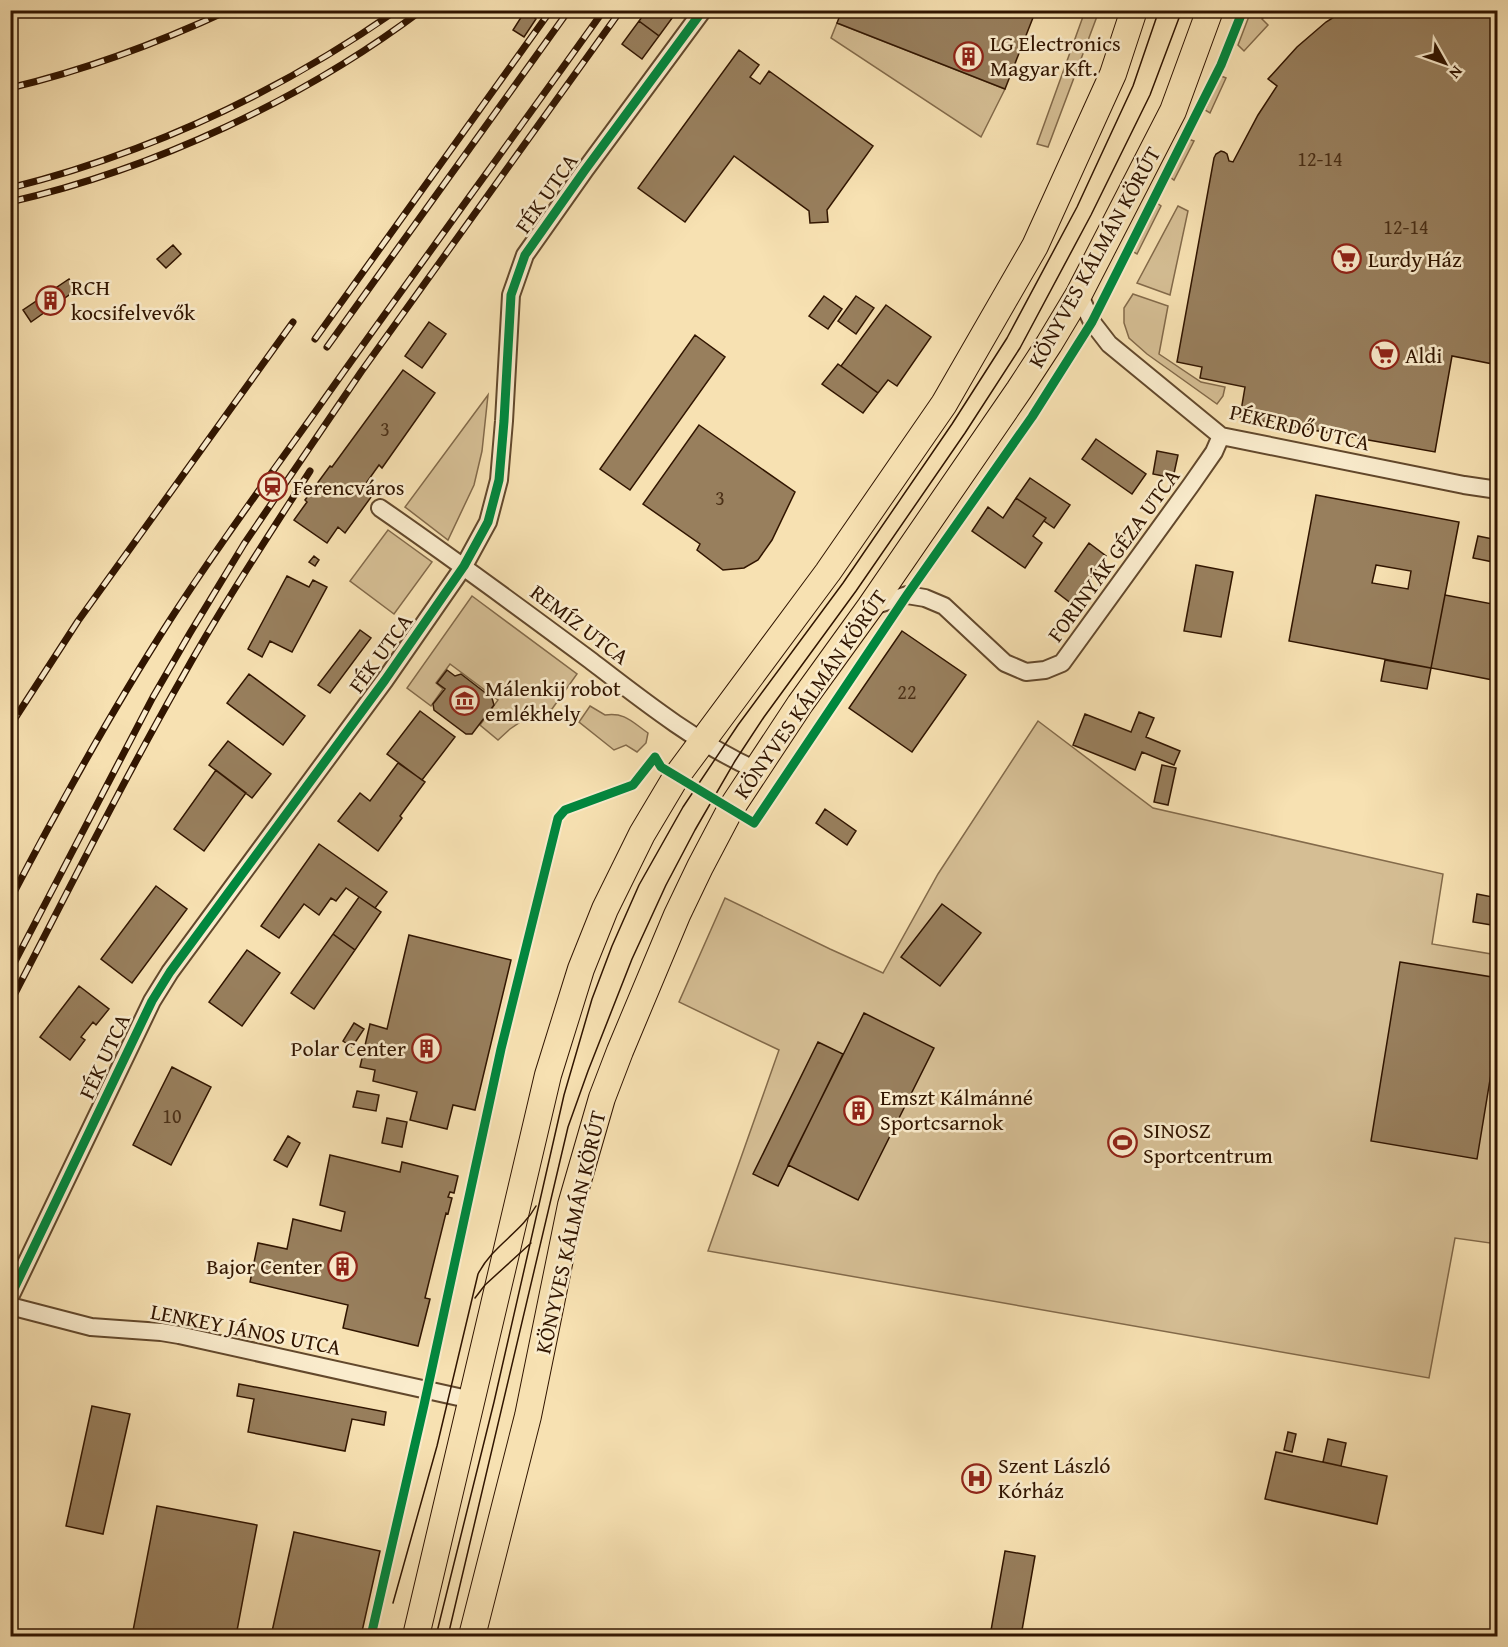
<svg xmlns="http://www.w3.org/2000/svg" width="1508" height="1647" font-family="'Gentium Book Plus',serif">
<rect width="100%" height="100%" fill="#f7e1b2"/>
<filter id="stains"><feTurbulence type="fractalNoise" baseFrequency=".00333" numOctaves="4"/><feColorMatrix values="0 0 0 0 .2 0 0 0 0 .09 0 0 0 0 .02 0 0 0 .5 -.17"/></filter>
<radialGradient id="worn" r=".72"><stop offset=".6" stop-color="#630" stop-opacity="0"/><stop offset="1" stop-color="#630" stop-opacity=".3"/></radialGradient>
<!-- green -->
<path fill="#d5be94" stroke="#836a4a" stroke-width="1.5" d="M 1085,11 L 1099,11 L 1048,147 L 1037,144 Z
M 1251,11 L 1270,11 L 1262,19 L 1268,25 L 1244,51 L 1238,45 Z
M 837,23 L 1005,89 L 981,137 L 831,38 Z
M 1221,76 L 1226,78 L 1210,113 L 1205,110 Z
M 1188,139 L 1194,141 L 1174,180 L 1170,177 Z
M 1157,203 L 1161,206 L 1137,254 L 1132,251 Z
M 1178,206 L 1188,211 L 1170,295 L 1137,283 Z
M 1133,294 L 1168,306 L 1159,354 L 1201,382 L 1225,387 L 1223,396 L 1217,404 L 1147,354 L 1129,338 L 1124,323 L 1124,308 Z
M 488,395 L 482,451 L 474,485 L 448,540 L 405,507 Z
M 388,530 L 432,562 L 394,614 L 350,581 Z
M 472,596 L 577,674 L 552,709 L 538,712 L 522,721 L 510,729 L 498,740 L 480,725 L 498,700 L 450,664 L 436,683 L 443,689 L 431,706 L 407,688 Z
M 590,706 L 605,715 C 625,712 632,722 648,733 L 646,743 L 637,752 L 626,745 L 614,750 L 579,722 Z
M 1038,721 L 1153,808 L 1443,874 L 1432,944 L 1497,955 L 1497,1244 L 1455,1238 L 1429,1378 L 708,1251 L 779,1050 L 679,1002 L 725,898 L 830,949 L 883,973 L 938,874 Z"/>
<!-- building -->
<path fill="#987f5d" stroke="#311500" stroke-width="1.5" fill-rule="evenodd" d="M 647,10 L 678,10 L 659,36 L 639,21 Z
M 842,10 L 1036,10 L 1005,89 L 837,23 Z
M 1345,10 L 1498,10 L 1498,365 L 1452,356 L 1435,452 L 1240,417 L 1245,387 L 1200,378 L 1202,367 L 1177,362 L 1214,158 L 1216,154 L 1221,151 L 1224,152 L 1227,154 L 1229,161 L 1233,162 L 1258,115 L 1277,86 L 1268,79 L 1297,47 L 1326,22 Z
M 525,11 L 536,19 L 524,37 L 513,30 Z
M 639,21 L 659,36 L 642,59 L 622,44 Z
M 739,50 L 759,65 L 750,77 L 760,84 L 769,71 L 873,146 L 827,210 L 828,222 L 810,223 L 809,211 L 734,156 L 685,222 L 638,188 Z
M 173,245 L 181,254 L 166,268 L 157,259 Z
M 69,279 L 76,290 L 31,322 L 23,310 Z
M 824,296 L 842,309 L 828,329 L 809,316 Z
M 856,296 L 874,308 L 856,334 L 838,321 Z
M 886,305 L 931,337 L 897,386 L 888,380 L 878,393 L 841,366 Z
M 429,322 L 446,334 L 422,368 L 405,356 Z
M 695,335 L 725,357 L 630,490 L 600,469 Z
M 838,364 L 878,393 L 863,413 L 822,384 Z
M 403,370 L 435,393 L 382,468 L 379,465 L 364,486 L 374,493 L 345,533 L 338,527 L 327,543 L 294,520 L 307,502 L 305,500 L 330,466 L 332,467 Z
M 699,425 L 795,492 L 772,540 L 758,560 L 744,568 L 723,570 L 697,550 L 700,544 L 643,504 Z
M 1096,439 L 1146,474 L 1132,494 L 1082,459 Z
M 1157,451 L 1178,455 L 1173,478 L 1153,474 Z
M 1030,478 L 1070,505 L 1054,528 L 1044,521 L 1046,518 L 1016,498 Z
M 1316,495 L 1459,522 L 1431,668 L 1289,641 ZM 1376,565 L 1411,571 L 1408,589 L 1372,583 Z
M 1016,498 L 1046,518 L 1033,536 L 1042,543 L 1025,568 L 972,531 L 988,507 L 1003,518 Z
M 1478,536 L 1498,540 L 1498,563 L 1473,558 Z
M 1089,543 L 1106,556 L 1072,604 L 1055,591 Z
M 314,556 L 319,560 L 315,566 L 309,562 Z
M 1196,565 L 1233,572 L 1221,637 L 1184,631 Z
M 287,576 L 309,587 L 313,580 L 327,587 L 292,652 L 270,641 L 262,657 L 248,649 Z
M 1445,595 L 1498,605 L 1498,681 L 1431,668 Z
M 360,630 L 371,638 L 330,693 L 318,685 Z
M 902,631 L 966,675 L 912,752 L 849,708 Z
M 1385,660 L 1431,668 L 1427,689 L 1381,681 Z
M 447,670 L 455,676 L 461,674 L 492,698 L 494,705 L 472,734 L 466,734 L 434,710 L 433,704 L 445,689 L 437,683 Z
M 249,674 L 305,716 L 283,745 L 227,703 Z
M 420,711 L 455,737 L 422,780 L 387,754 Z
M 1139,712 L 1154,718 L 1146,737 L 1180,751 L 1174,765 L 1142,752 L 1135,770 L 1073,745 L 1085,714 L 1131,732 Z
M 228,741 L 271,774 L 252,798 L 209,765 Z
M 398,763 L 425,782 L 400,816 L 402,818 L 378,851 L 338,821 L 360,793 L 370,801 Z
M 1162,765 L 1176,768 L 1168,805 L 1154,802 Z
M 216,770 L 246,793 L 204,851 L 174,829 Z
M 825,809 L 856,831 L 847,845 L 816,823 Z
M 319,844 L 387,892 L 375,908 L 346,888 L 336,901 L 331,898 L 319,915 L 304,904 L 279,938 L 261,926 Z
M 156,886 L 187,909 L 132,983 L 101,959 Z
M 1477,894 L 1498,898 L 1498,926 L 1473,922 Z
M 359,897 L 381,912 L 355,950 L 333,934 Z
M 942,904 L 981,933 L 940,986 L 901,957 Z
M 333,934 L 355,950 L 314,1009 L 291,993 Z
M 409,935 L 511,960 L 475,1110 L 453,1105 L 447,1129 L 410,1120 L 417,1092 L 373,1081 L 375,1070 L 360,1067 L 370,1024 L 387,1029 Z
M 247,950 L 280,973 L 242,1026 L 209,1002 Z
M 1400,962 L 1498,978 L 1498,1031 L 1477,1159 L 1371,1141 Z
M 79,986 L 109,1009 L 96,1025 L 93,1022 L 81,1037 L 85,1040 L 70,1060 L 40,1037 Z
M 864,1013 L 934,1048 L 858,1200 L 788,1165 Z
M 354,1023 L 364,1029 L 352,1047 L 343,1041 Z
M 818,1042 L 843,1054 L 778,1186 L 753,1174 Z
M 172,1067 L 211,1087 L 171,1165 L 133,1145 Z
M 357,1091 L 379,1095 L 376,1111 L 353,1107 Z
M 387,1118 L 407,1122 L 402,1147 L 382,1143 Z
M 288,1136 L 300,1143 L 287,1167 L 274,1160 Z
M 330,1155 L 400,1172 L 402,1162 L 458,1176 L 454,1193 L 450,1192 L 448,1197 L 452,1198 L 448,1214 L 446,1213 L 425,1298 L 430,1299 L 418,1346 L 343,1328 L 348,1305 L 250,1282 L 258,1243 L 287,1249 L 293,1219 L 341,1231 L 345,1212 L 320,1205 Z
M 239,1384 L 386,1412 L 384,1425 L 352,1419 L 345,1451 L 248,1432 L 254,1399 L 237,1396 Z
M 92,1406 L 130,1414 L 103,1534 L 66,1526 Z
M 1288,1432 L 1296,1434 L 1292,1452 L 1284,1450 Z
M 1328,1439 L 1346,1443 L 1341,1466 L 1323,1462 Z
M 1276,1452 L 1387,1476 L 1377,1524 L 1265,1499 Z
M 157,1506 L 257,1525 L 236,1636 L 132,1636 Z
M 294,1532 L 380,1551 L 361,1636 L 271,1636 Z
M 1005,1551 L 1035,1556 L 1021,1636 L 990,1636 Z"/>
<g fill="none" stroke-linecap="round" stroke-linejoin="round">
<defs>
<path id="street" d="M 1079,294 L 1092,322 L 1109,344 L 1221,436 L 1464,485 L 1498,490
M 380,508 C 451,557 520,608 590,660 C 642,700 696,743 756,770
M 870,607 L 907,595 L 925,598 L 944,606 L 1005,663 L 1026,672 L 1045,670 L 1062,663 L 1191,485 L 1214,452 L 1221,436
M 10,1297 L 152,1001 L 170,972 L 385,680 L 464,566 L 488,522 L 499,480 L 504,421 L 511,295 L 525,255 L 585,170 L 703,10
M 10,1306 L 91,1327 L 161,1332 L 179,1335 L 472,1400"/>
<path id="primary" d="M 416,1636 L 548,1075 L 581,969 L 605,909 L 642,834 L 676,777 L 828,572 L 944,404 L 1035,246 L 1113,74 L 1134,10
M 472,1636 L 528,1416 L 571,1205 L 602,1098 L 620,1051 L 677,915 L 700,867 L 730,810 L 800,704 L 870,607 L 1019,390 L 1049,344 L 1079,294 L 1173,111 L 1210,10"/>
</defs>
<!-- street casing -->
<use href="#street" stroke="#62482c" stroke-width="20"/>
<!-- primary casing -->
<use href="#primary" stroke="#311500" stroke-width="28"/>
<!-- street -->
<use href="#street" stroke="#faeccd" stroke-width="16"/>
<!-- primary -->
<use href="#primary" stroke="#f7e1b2" stroke-width="26"/>
<!-- tram -->
<path stroke="#311500" stroke-width="1.5" d="M 475,1298 L 485,1285 L 531,1243
M 393,1603 L 437,1446 L 478,1274 C 493,1245 521,1233 536,1206
M 436,1636 L 494,1402 L 564,1095 L 592,999 L 612,946 L 639,885 L 683,807 L 738,725 L 843,583 L 952,424 L 1007,338 L 1077,207 L 1133,86 L 1159,10
M 448,1636 L 568,1127 L 588,1071 L 632,959 L 666,885 L 695,830 L 735,761 L 764,717 L 856,591 L 965,433 L 1020,348 L 1091,215 L 1150,95 L 1182,10"/>
<defs>
<path id="rail" d="M 10,88 C 86,70 158,43 229,10
M 10,188 C 150,153 279,92 397,10
M 10,202 C 154,169 304,99 422,10
M 315,339 L 551,10
M 327,347 L 569,10
M 10,726 L 78,621 L 293,322
M 10,900 C 60,804 112,710 170,620 C 217,547 268,478 318,408 C 412,275 509,143 604,10
M 10,971 L 153,697 L 190,633 L 244,544 L 361,372 L 621,10
M 10,1003 C 67,893 122,783 183,676 C 222,606 267,538 310,471"/>
</defs>
<!-- rail casing -->
<use href="#rail" stroke="#311500" stroke-width="7"/>
<!-- rail -->
<use href="#rail" stroke="#faeccd" stroke-width="4.5" stroke-dasharray="14" stroke-linecap="butt"/>
<defs>
<path id="cycleway" d="M 10,1297 L 152,1001 L 170,972 L 385,680 L 464,566 L 488,522 L 499,480 L 504,421 L 511,295 L 525,255 L 585,170 L 703,10
M 371,1636 L 424,1405 L 501,1049 L 558,818 L 565,810 L 633,785 L 655,757 L 661,767 L 754,823 L 907,595 L 1032,417 L 1092,322 L 1221,65 L 1243,10"/>
</defs>
<!-- cycleway casing -->
<use href="#cycleway" stroke="#faeccd" stroke-width="13"/>
<!-- cycleway -->
<use href="#cycleway" stroke="#00873e" stroke-width="9"/>
</g>
<!-- icons -->
<defs>
<symbol id="building-ring" viewBox="-11 -11 22 22"><circle r="9.5" fill="#faeccd" stroke="#8f2418" stroke-width="1.5"/><path d="M-4-6H4V6H1V3H-1V6H-4ZM-2.5-4.3h1.7v1.8h-1.7ZM.8-4.3h1.7v1.8H.8ZM-2.5-1h1.7V.8h-1.7ZM.8-1h1.7V.8H.8Z" fill="#8f2418"/></symbol>
<symbol id="supermarket-ring" viewBox="-11 -11 22 22"><circle r="9.5" fill="#faeccd" stroke="#8f2418" stroke-width="1.5"/><path d="M-6-5.5h2.5l.6 2H6L4.5 2H-2.5L-4.4-4H-6ZM-1.5 3.2a1.3 1.3 0 1 0 .1 0ZM3 3.2a1.3 1.3 0 1 0 .1 0Z" fill="#8f2418"/></symbol>
<symbol id="station-ring" viewBox="-11 -11 22 22"><circle r="9.5" fill="#faeccd" stroke="#8f2418" stroke-width="1.5"/><path d="M-3-6H3Q5-6 5-4V2Q5 4 3 4L4.5 6H3L1.5 4h-3L-3 6H-4.5L-3 4Q-5 4-5 2V-4Q-5-6-3-6ZM-3.5-4v3h7v-3ZM-3.5 1v1.5H-2V1ZM2 1v1.5H3.5V1Z" fill="#8f2418"/></symbol>
<symbol id="museum-ring" viewBox="-11 -11 22 22"><circle r="9.5" fill="#faeccd" stroke="#8f2418" stroke-width="1.5"/><path d="M0-6L6-3V-2H-6V-3ZM-5-1h2V3h-2ZM-1-1h2V3h-2ZM3-1h2V3H3ZM-6 4H6V6H-6Z" fill="#8f2418"/></symbol>
<symbol id="stadium-ring" viewBox="-11 -11 22 22"><circle r="9.5" fill="#faeccd" stroke="#8f2418" stroke-width="1.5"/><path d="M0-5a6.5 5 0 1 0 0 10a6.5 5 0 1 0 0-10ZM-3.5-1.8h7v3.6h-7Z" fill="#8f2418"/></symbol>
<symbol id="hospital-ring" viewBox="-11 -11 22 22"><circle r="9.5" fill="#faeccd" stroke="#8f2418" stroke-width="1.5"/><path d="M-5-5h3v3.5h4V-5h3V5h-3V1.5h-4V5h-3Z" fill="#8f2418"/></symbol>
</defs>
<g fill-rule="evenodd">
<use href="#building-ring" x="952" y="40" width="33" height="33"/>
<use href="#supermarket-ring" x="1330" y="242" width="33" height="33"/>
<use href="#building-ring" x="34" y="284" width="33" height="33"/>
<use href="#supermarket-ring" x="1368" y="338" width="33" height="33"/>
<use href="#station-ring" x="256" y="470" width="33" height="33"/>
<use href="#museum-ring" x="448" y="684" width="33" height="33"/>
<use href="#building-ring" x="410" y="1032" width="33" height="33"/>
<use href="#building-ring" x="842" y="1094" width="33" height="33"/>
<use href="#stadium-ring" x="1106" y="1126" width="33" height="33"/>
<use href="#building-ring" x="326" y="1250" width="33" height="33"/>
<use href="#hospital-ring" x="960" y="1462" width="33" height="33"/>
</g>
<g text-anchor="middle" stroke-width="5" stroke-linejoin="round" paint-order="stroke">
<!-- number labels -->
<g font-size="20" fill="#4b3017">
<text x="1320" y="166">12-14</text>
<text x="1406" y="234">12-14</text>
<text x="385" y="436">3</text>
<text x="720" y="505">3</text>
<text x="907" y="699">22</text>
<text x="172" y="1123">10</text>
</g>
<!-- poi labels -->
<g font-size="22" fill="#311500" stroke="#faeccd" text-anchor="start">
<text x="990" y="51">LG Electronics<tspan x="990" dy="25">Magyar Kft.</tspan></text>
<text x="1368" y="267">Lurdy Ház</text>
<text x="71" y="295">RCH<tspan x="71" dy="25">kocsifelvevők</tspan></text>
<text x="1405" y="363">Aldi</text>
<text x="293" y="495">Ferencváros</text>
<text x="485" y="696">Málenkij robot<tspan x="485" dy="25">emlékhely</tspan></text>
<text x="406" y="1056" text-anchor="end">Polar Center</text>
<text x="880" y="1105">Emszt Kálmánné<tspan x="880" dy="25">Sportcsarnok</tspan></text>
<text x="1143" y="1138">SINOSZ<tspan x="1143" dy="25">Sportcentrum</tspan></text>
<text x="322" y="1274" text-anchor="end">Bajor Center</text>
<text x="998" y="1473">Szent László<tspan x="998" dy="25">Kórház</tspan></text>
</g>
<!-- street labels -->
<g font-size="22" fill="#311500" stroke="#faeccd">
<text transform="translate(546 193) rotate(-55)" y="8">FÉK UTCA</text>
<text transform="translate(1094 257) rotate(-61)" y="8">KÖNYVES KÁLMÁN KÖRÚT</text>
<text transform="translate(1300 427) rotate(13)" y="8">PÉKERDŐ UTCA</text>
<text transform="translate(1113 555) rotate(-54)" y="8">FORINYÁK GÉZA UTCA</text>
<text transform="translate(580 624) rotate(37)" y="8">REMÍZ UTCA</text>
<text transform="translate(380 653) rotate(-54)" y="8">FÉK UTCA</text>
<text transform="translate(810 694) rotate(-55)" y="8">KÖNYVES KÁLMÁN KÖRÚT</text>
<text transform="translate(104 1056) rotate(-65)" y="8">FÉK UTCA</text>
<text transform="translate(570 1232) rotate(-77)" y="8">KÖNYVES KÁLMÁN KÖRÚT</text>
<text transform="translate(246 1329) rotate(11)" y="8">LENKEY JÁNOS UTCA</text>
</g>
</g>
<!-- margin -->
<rect width="1508" height="1647" fill="none" stroke="#f7e1b2" stroke-width="36"/>
<rect x="12" y="12" width="1484" height="1623" fill="none" stroke="#311500" stroke-width="3"/>
<rect x="18" y="18" width="1472" height="1611" fill="none" stroke="#311500" stroke-width="1.5"/>
<!-- north arrow -->
<g transform="translate(1445 63) rotate(130)" stroke="#faeccd" stroke-width="4.5" paint-order="stroke">
<path d="M0-4.5L10 22L0 15L-10 22Z" fill="#311500"/>
<text y="-9" font-size="16" font-weight="bold" text-anchor="middle" fill="#311500">N</text>
</g>
<rect width="100%" height="100%" filter="url(#stains)"/>
<rect width="100%" height="100%" fill="url(#worn)"/>
</svg>
